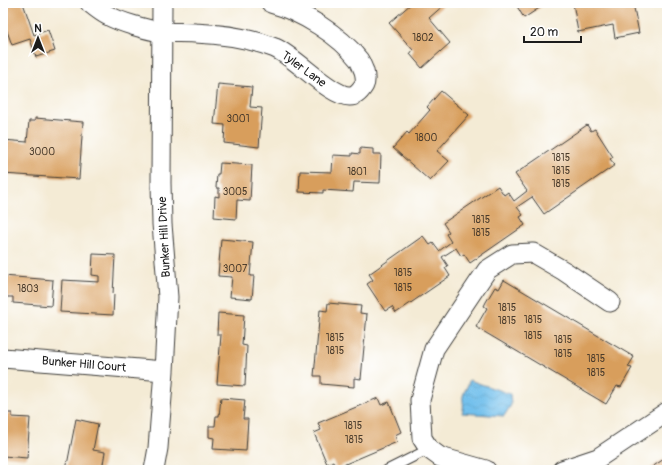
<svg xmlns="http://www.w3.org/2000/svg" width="670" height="473" font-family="Pangolin,sans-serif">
<defs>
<pattern id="water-waves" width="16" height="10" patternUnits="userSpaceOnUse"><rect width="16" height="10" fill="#72c0ec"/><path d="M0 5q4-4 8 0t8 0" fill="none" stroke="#62a4ca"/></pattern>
</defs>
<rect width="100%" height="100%" fill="#fff"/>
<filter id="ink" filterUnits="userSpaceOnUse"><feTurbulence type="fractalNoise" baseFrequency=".025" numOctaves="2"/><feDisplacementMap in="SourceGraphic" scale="8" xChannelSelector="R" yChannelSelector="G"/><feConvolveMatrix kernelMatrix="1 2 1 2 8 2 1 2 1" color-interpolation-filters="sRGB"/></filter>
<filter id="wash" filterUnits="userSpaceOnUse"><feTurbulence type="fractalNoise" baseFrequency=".012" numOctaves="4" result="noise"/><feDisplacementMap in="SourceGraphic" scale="16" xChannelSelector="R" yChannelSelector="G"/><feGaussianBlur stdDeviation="0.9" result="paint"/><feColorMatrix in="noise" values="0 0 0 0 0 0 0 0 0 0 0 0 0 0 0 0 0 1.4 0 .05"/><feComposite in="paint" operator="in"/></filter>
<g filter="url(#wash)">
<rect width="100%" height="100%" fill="#f4ebd5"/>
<!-- water -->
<path fill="url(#water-waves)" stroke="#476e84" d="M 469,380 L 510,394 L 511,405 L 504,416 L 462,413 C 465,405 462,401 463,396 C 464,390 469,386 469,380 Z"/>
<g id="blocks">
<!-- building -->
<path fill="#d89e5c" d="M 3,3 L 23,3 L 34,35 L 48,30 L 55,51 L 36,57 L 30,39 L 12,45 L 3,20 Z
M 412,3 L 444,3 L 445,4 L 429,18 L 450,43 L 422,68 L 410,54 L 413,50 L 389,23 Z
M 515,3 L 547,3 L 524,18 Z
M 573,3 L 633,3 L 639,33 L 615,38 L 613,25 L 578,32 Z
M 218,84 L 252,87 L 250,107 L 262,108 L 259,147 L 224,143 L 225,125 L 214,124 Z
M 441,91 L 469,115 L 437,151 L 449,161 L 430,181 L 393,148 L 407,132 L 409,134 L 430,110 L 427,107 Z
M 35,118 L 83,122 L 79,179 L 3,174 L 3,140 L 27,142 L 29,121 L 35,121 Z
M 587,125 L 591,131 L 595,129 L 613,157 L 610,159 L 615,165 L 544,214 L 532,197 L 517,207 L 523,215 L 520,217 L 525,225 L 470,263 L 464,254 L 461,256 L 456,248 L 442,257 L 448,266 L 445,268 L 450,276 L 396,313 L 392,307 L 385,311 L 367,284 L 373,280 L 369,274 L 423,236 L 430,245 L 433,243 L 439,251 L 451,242 L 446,234 L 449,232 L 443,223 L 498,186 L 504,195 L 508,192 L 514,201 L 527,191 L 515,174 Z
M 360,148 L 373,149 L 373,154 L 381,154 L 380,183 L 354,182 L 353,192 L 323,190 L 323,193 L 299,192 L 300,171 L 332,172 L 333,155 L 352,156 L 352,153 L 360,154 Z
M 220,163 L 252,165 L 250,201 L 237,200 L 236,219 L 214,217 L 215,196 L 219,197 L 219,188 L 216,188 L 217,174 L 219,174 Z
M 221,239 L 253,242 L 250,276 L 254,276 L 252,299 L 230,297 L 232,277 L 218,276 Z
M 93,254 L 115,255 L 113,294 L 114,294 L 113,315 L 60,312 L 62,280 L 99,282 L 99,276 L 92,275 Z
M 3,276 L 53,280 L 51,306 L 13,303 L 13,297 L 3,297 Z
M 504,280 L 634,357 L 628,367 L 632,368 L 621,387 L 617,386 L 606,404 L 476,327 L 487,308 L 484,306 L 486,302 L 495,287 L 499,289 Z
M 328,303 L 361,306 L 360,313 L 367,314 L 361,379 L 354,378 L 354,387 L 321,384 L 321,376 L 314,376 L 320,310 L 327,311 Z
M 218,313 L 244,315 L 242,345 L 247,346 L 245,386 L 217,384 L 221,335 L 217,335 Z
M 221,398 L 245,400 L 243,419 L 248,419 L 246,451 L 213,449 L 214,438 L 209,437 L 209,426 L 215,426 L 216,416 L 219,416 Z
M 378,398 L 381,405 L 389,402 L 401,432 L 395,435 L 397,442 L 336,468 L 333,461 L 327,464 L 314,433 L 321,430 L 318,423 Z
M 3,413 L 12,413 L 12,417 L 30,418 L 27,458 L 3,456 Z
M 76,419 L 98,424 L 93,450 L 105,452 L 102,470 L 66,470 Z
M 667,457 L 667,470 L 648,470 L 655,465 Z"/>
</g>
</g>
<g filter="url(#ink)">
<use href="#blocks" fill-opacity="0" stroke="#3c3b38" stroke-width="1"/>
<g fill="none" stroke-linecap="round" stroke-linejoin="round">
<defs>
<path id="service" d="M 387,470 L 429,449"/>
<path id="minor" d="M 90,3 C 95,7 101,12 107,15 C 119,22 147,30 162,32 C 173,33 184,32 195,33 C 221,34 250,38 275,48 C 296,57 331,97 350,96 C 356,96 361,90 364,85 C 366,81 365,75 364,71 C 362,67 361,63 359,60 C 340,35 301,11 271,3
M 3,358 L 164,371
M 154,470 L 158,448 L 164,371 L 168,297 L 162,224 L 161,183 L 162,3
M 486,470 L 440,457 L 429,449 L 422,438 L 420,400 L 434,349 L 487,270 L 512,254 L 533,253 L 564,271 L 610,302
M 562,470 L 598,458 L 667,412"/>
</defs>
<!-- service casing -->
<use href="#service" stroke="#3c3b38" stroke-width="11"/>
<!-- minor casing -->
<use href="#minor" stroke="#3c3b38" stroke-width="21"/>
<!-- service -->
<use href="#service" stroke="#fff" stroke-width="9"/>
<!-- minor -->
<use href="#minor" stroke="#fff" stroke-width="19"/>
</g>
</g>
<g text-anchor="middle" stroke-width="3" stroke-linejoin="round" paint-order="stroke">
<!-- number labels -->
<g font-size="10" fill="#4b3c2c">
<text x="423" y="41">1802</text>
<text x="238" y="122">3001</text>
<text x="426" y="141">1800</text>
<text x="42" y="155">3000</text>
<text x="561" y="161">1815</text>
<text x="561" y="174">1815</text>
<text x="357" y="175">1801</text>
<text x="561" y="187">1815</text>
<text x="235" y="195">3005</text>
<text x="481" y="223">1815</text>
<text x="481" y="236">1815</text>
<text x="235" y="272">3007</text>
<text x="403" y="276">1815</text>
<text x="403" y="291">1815</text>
<text x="28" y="292">1803</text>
<text x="507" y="311">1815</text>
<text x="533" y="323">1815</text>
<text x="507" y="324">1815</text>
<text x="533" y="339">1815</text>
<text x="335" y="341">1815</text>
<text x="563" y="343">1815</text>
<text x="335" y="354">1815</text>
<text x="563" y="357">1815</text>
<text x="596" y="362">1815</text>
<text x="596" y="376">1815</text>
<text x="353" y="429">1815</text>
<text x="354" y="443">1815</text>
</g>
<!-- street labels -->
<g font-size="12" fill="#1c1c1c" stroke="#fff">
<text transform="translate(304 69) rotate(36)" y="4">Tyler Lane</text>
<text transform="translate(164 237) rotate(-93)" y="4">Bunker Hill Drive</text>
<text transform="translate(84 364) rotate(5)" y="4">Bunker Hill Court</text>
</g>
</g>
<!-- margin -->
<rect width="670" height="473" fill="none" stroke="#fff" stroke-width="16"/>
<!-- north arrow -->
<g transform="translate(38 38)" stroke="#ffffff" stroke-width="3" paint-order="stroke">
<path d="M0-3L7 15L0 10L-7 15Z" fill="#1c1c1c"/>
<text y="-6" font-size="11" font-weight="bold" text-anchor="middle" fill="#1c1c1c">N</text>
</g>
<!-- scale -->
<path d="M524 36v6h57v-6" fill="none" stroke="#1c1c1c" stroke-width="2"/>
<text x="530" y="36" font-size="12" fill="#1c1c1c" stroke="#ffffff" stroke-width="3" paint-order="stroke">20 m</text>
</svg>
